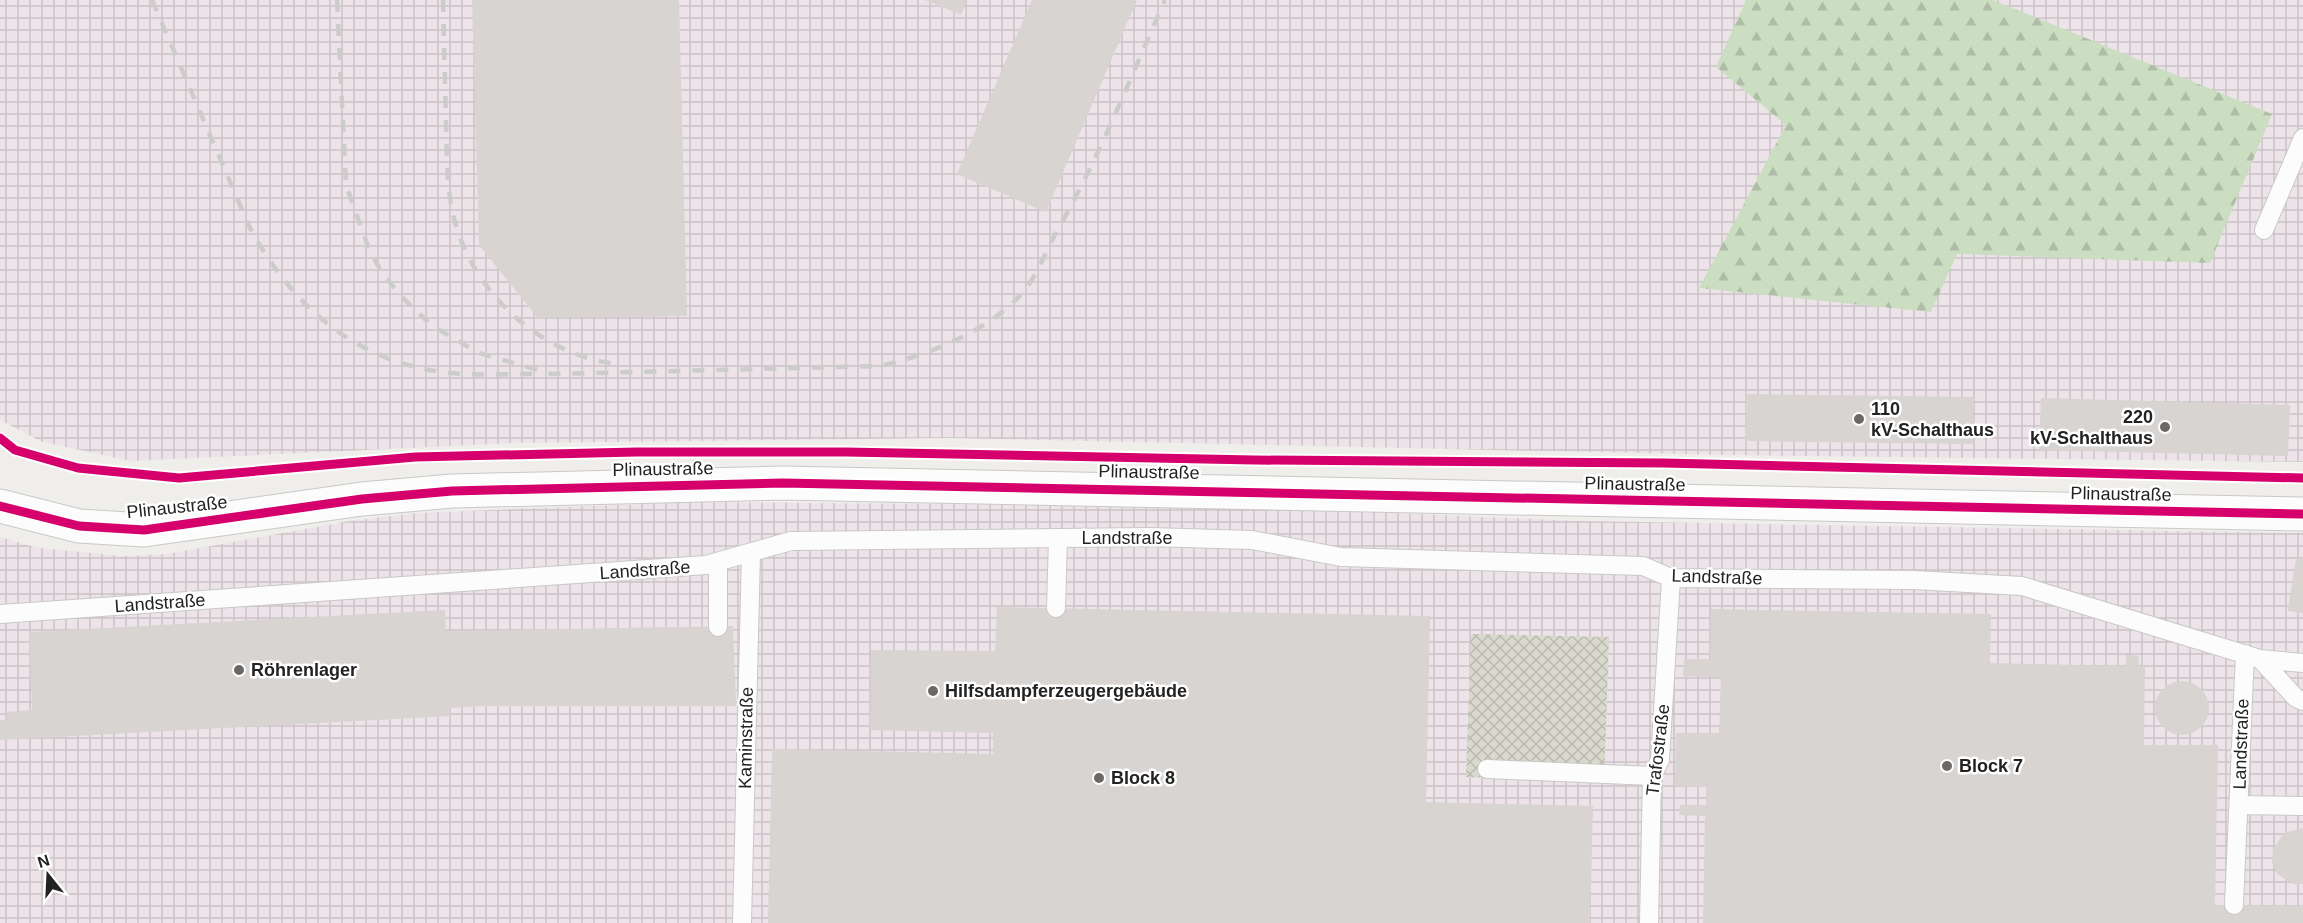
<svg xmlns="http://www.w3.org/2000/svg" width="2303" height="923" font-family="Helvetica,sans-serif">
<defs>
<pattern id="industrial-grid" width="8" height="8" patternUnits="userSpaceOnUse" patternTransform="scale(1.5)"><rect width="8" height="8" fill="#ede4e9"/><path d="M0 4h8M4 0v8" fill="none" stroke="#cbc3c8"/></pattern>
<pattern id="construction-cross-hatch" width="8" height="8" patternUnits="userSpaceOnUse" patternTransform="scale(1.5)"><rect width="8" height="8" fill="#d9d9cd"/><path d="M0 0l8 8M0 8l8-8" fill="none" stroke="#babab0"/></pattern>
<pattern id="forest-firs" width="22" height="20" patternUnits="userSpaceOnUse" patternTransform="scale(1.5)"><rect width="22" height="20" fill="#cbdec1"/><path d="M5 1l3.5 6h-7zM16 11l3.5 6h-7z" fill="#aebea6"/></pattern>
</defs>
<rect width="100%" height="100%" fill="#f0eeeb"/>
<!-- industrial -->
<path fill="url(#industrial-grid)" d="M 0,0 L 2303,0 L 2303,462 L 1725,455 L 949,438 L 514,443 L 131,461 L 42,442 L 0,420 Z
M 694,502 L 1233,506 L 1581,521 L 2303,533 L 2303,923 L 0,923 L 0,537 L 34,547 L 61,550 L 124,556 L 167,554 L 349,521 L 416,513 Z"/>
<!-- construction -->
<path fill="url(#construction-cross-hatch)" d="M 1471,634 L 1609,637 L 1604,781 L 1466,777 Z"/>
<!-- forest -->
<path fill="url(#forest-firs)" d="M 1746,0 L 1993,0 L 2272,114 L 2210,263 L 1957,254 L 1931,312 L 1699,288 L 1786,125 L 1716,67 Z"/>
<!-- building -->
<path fill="#d7d4d2" d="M 472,0 L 679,0 L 687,316 L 538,318 L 479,245 Z
M 925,0 L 967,0 L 961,15 Z
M 1032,0 L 1137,0 L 1046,212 L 957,174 Z
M 1746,394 L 1974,397 L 1973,444 L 1745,441 Z
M 2041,398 L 2290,405 L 2288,456 L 2039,450 Z
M 2296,558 L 2303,559 L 2303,613 L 2288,611 Z
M 997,607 L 1430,616 L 1426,802 L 1593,806 L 1590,923 L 768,923 L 772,749 L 993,754 L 993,733 L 870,730 L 871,650 L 995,651 Z
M 1711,609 L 1991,614 L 1990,663 L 2126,666 L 2126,655 L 2139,656 L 2138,666 L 2145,666 L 2144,745 L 2218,745 L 2215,905 L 2303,906 L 2303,923 L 1703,923 L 1705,816 L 1679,815 L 1680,805 L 1706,805 L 1706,787 L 1675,786 L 1676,733 L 1719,733 L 1721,677 L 1683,676 L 1684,659 L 1710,659 Z
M 445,610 L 446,631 L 733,626 L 736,706 L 481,706 L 450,708 L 450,716 L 0,740 L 0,720 L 7,720 L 6,712 L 32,710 L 29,632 Z
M2155 708a27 27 0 1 1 54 0a27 27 0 1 1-54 0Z
M 2303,828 L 2303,884 L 2294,884 L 2277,874 L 2272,862 L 2273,849 L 2284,833 Z"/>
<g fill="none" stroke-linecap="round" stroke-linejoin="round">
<defs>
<path id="lane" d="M 2264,230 L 2303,138
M 718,562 L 718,627
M 1056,608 L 1058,538
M 0,614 L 706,565 L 791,541 L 1150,537 L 1252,540 L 1341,557 L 1643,566 L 1671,578 L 1914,580 L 2022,586 L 2260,659 L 2303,663
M 2260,659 L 2296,698 L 2303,701
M 1487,769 L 1652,776
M 2239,805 L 2303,806
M 2234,905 L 2245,654
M 742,923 L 751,553
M 1649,923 L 1652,776 L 1660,760 L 1671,578"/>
<path id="street" d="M 0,506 L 79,526 L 144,530 L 362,499 L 452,491 L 783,483 L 2303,514"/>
</defs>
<!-- lane casing -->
<use href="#lane" stroke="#c9c8c7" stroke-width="20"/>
<!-- street casing -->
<use href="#street" stroke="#c9c8c7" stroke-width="35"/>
<!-- lane -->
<use href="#lane" stroke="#fdfcfc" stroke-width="18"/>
<!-- street -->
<use href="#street" stroke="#fdfcfc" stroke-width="33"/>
<!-- rail -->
<path stroke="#ccc" stroke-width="4.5" stroke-dasharray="12 12" stroke-linecap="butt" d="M 152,0 L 249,226 C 290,303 352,360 442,372 C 472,376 504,374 534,374
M 337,0 L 346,185 L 369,249 L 382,273 L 403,298 L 431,325 L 479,353 L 552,374 L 881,366 C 930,354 990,331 1024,291 C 1037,275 1045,253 1055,235 C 1098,160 1130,79 1165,0
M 443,0 C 444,41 445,82 446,123 C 447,153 446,184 453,214 C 470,290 539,355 617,364"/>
<defs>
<path id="cycleway" d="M 0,438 L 15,450 L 78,468 L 179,478 L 415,457 L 636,452 L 846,452 L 1254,460 L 1664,463 L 2303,478
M 0,506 L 79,526 L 144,530 L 362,499 L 452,491 L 783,483 L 2303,514"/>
</defs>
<!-- cycleway casing -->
<use href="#cycleway" stroke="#fff" stroke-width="13"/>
<!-- cycleway -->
<use href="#cycleway" stroke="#d6006c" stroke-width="9"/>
</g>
<!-- markers -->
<g fill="#6a6968" stroke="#fff" stroke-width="2">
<circle cx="1859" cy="419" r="6"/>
<circle cx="2165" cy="427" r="6"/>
<circle cx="239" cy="670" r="6"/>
<circle cx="933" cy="691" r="6"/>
<circle cx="1947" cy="766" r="6"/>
<circle cx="1099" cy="778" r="6"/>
</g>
<g text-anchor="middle" stroke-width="5" stroke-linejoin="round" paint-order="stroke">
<!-- poi labels -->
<g font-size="18" font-weight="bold" fill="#222" stroke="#fff" text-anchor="start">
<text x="1871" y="415">110<tspan x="1871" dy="21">kV-Schalthaus</tspan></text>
<text x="2153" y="423" text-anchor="end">220<tspan x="2153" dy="21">kV-Schalthaus</tspan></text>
<text x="251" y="676">Röhrenlager</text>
<text x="945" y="697">Hilfsdampferzeugergebäude</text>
<text x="1959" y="772">Block 7</text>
<text x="1111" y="784">Block 8</text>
</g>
<!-- street labels -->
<g font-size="18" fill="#222" stroke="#fff">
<text transform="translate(663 469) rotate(-1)" y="6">Plinaustraße</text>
<text transform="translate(1149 472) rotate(1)" y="6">Plinaustraße</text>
<text transform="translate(1635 484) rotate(1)" y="6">Plinaustraße</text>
<text transform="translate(2121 494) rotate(1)" y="6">Plinaustraße</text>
<text transform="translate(177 507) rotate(-6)" y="6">Plinaustraße</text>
<text x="1127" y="544">Landstraße</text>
<text transform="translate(645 570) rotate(-4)" y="6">Landstraße</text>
<text transform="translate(1717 577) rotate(2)" y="6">Landstraße</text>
<text transform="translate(160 603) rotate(-4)" y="6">Landstraße</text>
<text transform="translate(746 738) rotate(-89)" y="6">Kaminstraße</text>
<text transform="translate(2241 744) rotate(-88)" y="6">Landstraße</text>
<text transform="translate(1658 750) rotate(-83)" y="6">Trafostraße</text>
</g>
</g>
<!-- north arrow -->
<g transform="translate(48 875) rotate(342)" stroke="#ffffff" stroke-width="4.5" paint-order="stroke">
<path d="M0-4.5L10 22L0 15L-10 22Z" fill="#222222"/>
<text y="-9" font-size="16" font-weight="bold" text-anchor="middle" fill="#222222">N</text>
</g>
</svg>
